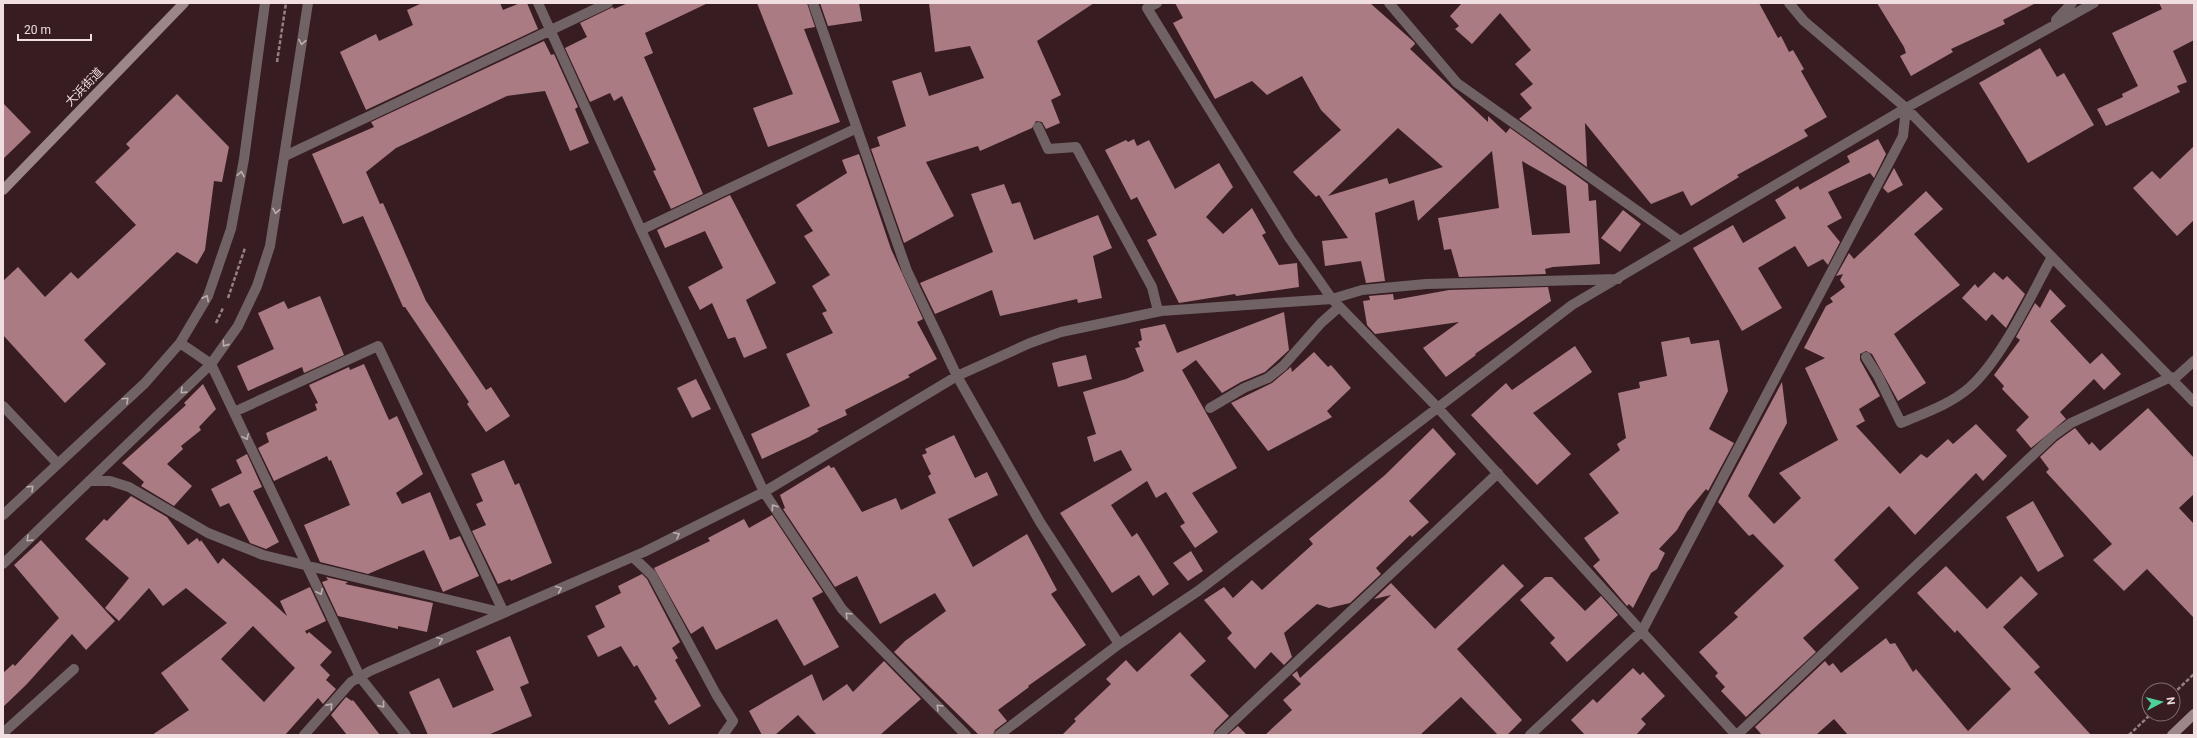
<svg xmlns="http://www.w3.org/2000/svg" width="2197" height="738" font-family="Roboto,'Noto Sans JP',sans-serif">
<rect width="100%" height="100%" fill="#371d22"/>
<!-- building -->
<path fill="#aa7b83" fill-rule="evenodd" d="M 422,3 L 500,3 L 503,10 L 520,3 L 527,3 L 538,29 L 366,110 L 340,52 L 376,34 L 379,41 L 413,25 L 407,10 Z
M 628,3 L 708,3 L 645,33 L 653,53 L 644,57 L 703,194 L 671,209 L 653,171 L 656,170 L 622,96 L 614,101 L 610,93 L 590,102 L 565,48 L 587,37 L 580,23 L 613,7 L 614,9 Z
M 757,3 L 807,3 L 815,27 L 804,29 L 840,122 L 768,147 L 753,108 L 793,94 Z
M 820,3 L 859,3 L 862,21 L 828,26 Z
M 929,3 L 1094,3 L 1037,41 L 1061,95 L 1051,100 L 1060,123 L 1046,129 L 1042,122 L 1036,121 L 1032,128 L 980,151 L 978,146 L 926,162 L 954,216 L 904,243 L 871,149 L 880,146 L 877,137 L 906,126 L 892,81 L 921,72 L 929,96 L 984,78 L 970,46 L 935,52 Z
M 1175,3 L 1370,3 L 1414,42 L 1415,44 L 1410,49 L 1488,122 L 1488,116 L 1506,133 L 1510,128 L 1588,184 L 1589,201 L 1596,200 L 1600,264 L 1553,267 L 1545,269 L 1546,274 L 1459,277 L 1451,249 L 1444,250 L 1438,218 L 1499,208 L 1492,151 L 1418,221 L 1414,200 L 1375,213 L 1385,281 L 1366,283 L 1361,261 L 1325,266 L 1322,241 L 1348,238 L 1319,195 L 1316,197 L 1293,172 L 1341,130 L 1321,110 L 1302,76 L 1267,95 L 1252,81 L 1215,99 L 1173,23 L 1183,18 ZM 1398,128 L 1443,167 L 1389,184 L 1387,178 L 1328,196 ZM 1522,161 L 1566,186 L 1570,233 L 1532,235 Z
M 1462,3 L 1759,3 L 1778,38 L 1781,36 L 1789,52 L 1793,50 L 1804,69 L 1801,71 L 1827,117 L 1804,130 L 1808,136 L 1737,175 L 1739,177 L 1691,206 L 1683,191 L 1651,204 L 1585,123 L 1587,167 L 1519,119 L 1532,108 L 1520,94 L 1533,84 L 1515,64 L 1531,50 L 1500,13 L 1472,44 L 1455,29 L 1459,26 L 1450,16 Z
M 1877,3 L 2036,3 L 2003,20 L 2005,24 L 1951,49 L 1953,52 L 1911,76 L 1900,56 L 1906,53 L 1904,47 Z
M 2159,3 L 2194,3 L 2194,40 L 2173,51 L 2187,82 L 2177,86 L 2180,92 L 2106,126 L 2097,109 L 2123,97 L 2122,94 L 2138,86 L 2112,33 L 2162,9 Z
M 544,41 L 551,55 L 554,54 L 578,107 L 575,109 L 589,143 L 570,151 L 545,91 L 507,96 L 396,148 L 366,172 L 380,204 L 383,203 L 426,301 L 486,390 L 491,387 L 510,416 L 486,432 L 467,404 L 469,402 L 405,307 L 403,307 L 363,216 L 343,224 L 312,154 L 374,127 L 371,122 Z
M 2040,48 L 2057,77 L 2064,73 L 2094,125 L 2028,163 L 1979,83 Z
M 177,94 L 229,147 L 222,182 L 214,181 L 205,250 L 197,264 L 177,252 L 84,340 L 106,364 L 65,403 L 3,335 L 3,281 L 18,267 L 45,297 L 71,272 L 78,279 L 136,225 L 95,182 L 130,148 L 126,144 Z
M 3,103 L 31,132 L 3,159 Z
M 1134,139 L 1137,146 L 1149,140 L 1175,189 L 1219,163 L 1233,187 L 1206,217 L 1223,234 L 1252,208 L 1266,233 L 1262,235 L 1279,265 L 1297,263 L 1299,287 L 1236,296 L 1235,294 L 1179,303 L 1147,240 L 1157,235 L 1137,197 L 1131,200 L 1105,150 L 1126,140 L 1128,142 Z
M 1878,139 L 1886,154 L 1874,178 L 1870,173 L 1828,192 L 1842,218 L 1827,226 L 1840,242 L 1828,265 L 1823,259 L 1808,267 L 1795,246 L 1758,268 L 1782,308 L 1742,331 L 1693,248 L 1733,225 L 1743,243 L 1786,218 L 1775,200 L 1798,186 L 1800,190 L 1850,162 L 1847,156 Z
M 2194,146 L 2194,220 L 2177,236 L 2133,188 L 2152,171 L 2160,179 Z
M 859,154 L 891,249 L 923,319 L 917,322 L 937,359 L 908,375 L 910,377 L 845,410 L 847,415 L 817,429 L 819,431 L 809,437 L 762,459 L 751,434 L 810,406 L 786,354 L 833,333 L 822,313 L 827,311 L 812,286 L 830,275 L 804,236 L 813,231 L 796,205 L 847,173 L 842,160 Z
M 1894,168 L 1903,185 L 1888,193 L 1883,188 Z
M 1004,184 L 1012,204 L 1020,202 L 1034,240 L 1098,215 L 1112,248 L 1093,256 L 1102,298 L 1078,303 L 1077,299 L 1000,316 L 992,290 L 935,314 L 920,283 L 993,252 L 971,194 Z
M 1926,191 L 1943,209 L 1914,234 L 1960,285 L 1894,334 L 1926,383 L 1898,401 L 1872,354 L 1866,351 L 1860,354 L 1860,360 L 1880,396 L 1859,409 L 1865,421 L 1856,426 L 1900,474 L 1921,454 L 1927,458 L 1948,439 L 1953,444 L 1976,424 L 2007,456 L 1983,481 L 1976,473 L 1915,535 L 1889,506 L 1834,560 L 1859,588 L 1803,638 L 1816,652 L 1746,717 L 1721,691 L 1725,687 L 1715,676 L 1718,673 L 1699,652 L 1738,617 L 1734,613 L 1784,566 L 1753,534 L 1749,536 L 1718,502 L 1782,382 L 1787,423 L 1748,496 L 1774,524 L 1801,498 L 1779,473 L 1838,440 L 1805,368 L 1825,358 L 1804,348 L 1826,306 L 1833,302 L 1830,298 L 1845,287 L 1840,280 L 1843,274 L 1836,276 L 1849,253 L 1854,259 Z
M 730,195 L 776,283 L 746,300 L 767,348 L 744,358 L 735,337 L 728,339 L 712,303 L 700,310 L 688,287 L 723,268 L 705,231 L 665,248 L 657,230 Z
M 1623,210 L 1641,224 L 1620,252 L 1601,238 Z
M 1994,272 L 2003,280 L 2007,276 L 2025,294 L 2006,328 L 1992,314 L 1986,321 L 1962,298 L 1975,284 L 1978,288 Z
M 1548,287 L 1551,301 L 1475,354 L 1476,355 L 1446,377 L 1423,348 L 1459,322 L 1375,334 L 1367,325 L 1363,301 L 1370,300 L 1369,296 L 1393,294 L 1394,300 L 1449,290 Z
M 2050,289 L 2066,306 L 2050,321 L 2090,364 L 2102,353 L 2121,374 L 2104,390 L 2094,379 L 2060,412 L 2066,419 L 2031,448 L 2016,430 L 2029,417 L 2002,389 L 2004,386 L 1994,375 L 2020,340 L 2016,337 L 2035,303 L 2040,308 Z
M 320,296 L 344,355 L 304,373 L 302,367 L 248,391 L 237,366 L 274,349 L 258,313 L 284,301 L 288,309 Z
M 1284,312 L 1289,350 L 1265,372 L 1241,382 L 1222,393 L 1196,360 L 1182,370 L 1237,468 L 1192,493 L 1218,532 L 1195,548 L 1180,526 L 1185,523 L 1166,492 L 1156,498 L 1147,481 L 1111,505 L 1132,537 L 1137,533 L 1169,584 L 1153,596 L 1139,575 L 1112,593 L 1060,513 L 1132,470 L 1121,450 L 1094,462 L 1087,437 L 1096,434 L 1083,392 L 1126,379 L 1144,371 L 1135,348 L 1140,347 L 1138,342 L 1142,340 L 1140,329 L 1165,324 L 1177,353 Z
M 1689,337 L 1691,344 L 1719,340 L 1728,391 L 1709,429 L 1734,443 L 1708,491 L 1706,489 L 1687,512 L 1677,530 L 1659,549 L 1665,553 L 1657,569 L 1651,573 L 1633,608 L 1629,604 L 1627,606 L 1593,566 L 1600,560 L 1584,538 L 1619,513 L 1589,474 L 1620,450 L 1617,444 L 1626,438 L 1618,393 L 1640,388 L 1639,382 L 1667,376 L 1661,342 Z
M 1575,346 L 1592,372 L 1533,413 L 1571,454 L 1537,485 L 1471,415 L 1506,383 L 1512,390 Z
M 1314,352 L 1328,367 L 1331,365 L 1351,388 L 1327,411 L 1332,417 L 1268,451 L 1231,403 L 1272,383 L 1291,367 L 1292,372 Z
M 1086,355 L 1092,379 L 1058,387 L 1052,363 Z
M 364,364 L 389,420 L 397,416 L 423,474 L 396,493 L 402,504 L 430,492 L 450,540 L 460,536 L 479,576 L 443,592 L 424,550 L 368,574 L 320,562 L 304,525 L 350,505 L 331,460 L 329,461 L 327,456 L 274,481 L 258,448 L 269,442 L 266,433 L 317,410 L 315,404 L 318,403 L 309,385 L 349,367 L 350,370 Z
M 696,379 L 711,409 L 692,418 L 677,388 Z
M 203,384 L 216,409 L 199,427 L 201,430 L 181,446 L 183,449 L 167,464 L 192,486 L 174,506 L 141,486 L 144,482 L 122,463 L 186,405 L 184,403 Z
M 2148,408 L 2194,458 L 2194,494 L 2179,508 L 2194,524 L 2194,618 L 2147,569 L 2124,591 L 2093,560 L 2112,544 L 2046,472 L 2049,469 L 2040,457 L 2057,441 L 2075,428 L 2089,445 L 2092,442 L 2100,451 Z
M 1433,428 L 1456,454 L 1409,501 L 1429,522 L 1412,537 L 1410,535 L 1376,568 L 1381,574 L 1350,603 L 1329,608 L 1317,604 L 1284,633 L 1292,657 L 1284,665 L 1271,652 L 1255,669 L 1227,638 L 1232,633 L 1204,600 L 1224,587 L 1233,598 L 1252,580 L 1262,590 L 1313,544 L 1309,539 L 1385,475 Z
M 954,435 L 975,478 L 987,472 L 998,495 L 948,519 L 973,567 L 1027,534 L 1057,590 L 1051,594 L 1086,645 L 1028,686 L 1029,687 L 998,710 L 1007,721 L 995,730 L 993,735 L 979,735 L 894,652 L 905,641 L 946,611 L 935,593 L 880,624 L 857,576 L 835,587 L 783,509 L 785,508 L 780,495 L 829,465 L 831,468 L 834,467 L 862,512 L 896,498 L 901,510 L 936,493 L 928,476 L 931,474 L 922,455 L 927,453 L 925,449 Z
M 247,454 L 262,487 L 253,491 L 279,542 L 266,549 L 250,543 L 229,503 L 220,507 L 211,489 L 242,473 L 236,460 Z
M 504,460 L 515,485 L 519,483 L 552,563 L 511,581 L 510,579 L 498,584 L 472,531 L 486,525 L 476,504 L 483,501 L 471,474 Z
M 131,496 L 167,517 L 188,545 L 197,538 L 200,542 L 201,540 L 218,564 L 223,558 L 287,616 L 280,601 L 310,587 L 326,621 L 305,631 L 307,634 L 309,632 L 332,652 L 320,665 L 330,675 L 326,680 L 336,689 L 323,704 L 318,698 L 285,735 L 152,735 L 189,710 L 161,673 L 227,623 L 186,588 L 163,606 L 149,588 L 119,621 L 105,608 L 129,578 L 85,539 L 104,519 L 107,521 ZM 253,626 L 295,668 L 264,702 L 221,659 Z
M 2033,501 L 2064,556 L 2038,572 L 2006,517 Z
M 772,515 L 823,592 L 812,598 L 839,647 L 804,666 L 777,619 L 716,650 L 703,626 L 691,634 L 654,568 L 710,541 L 708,538 L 744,519 L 749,528 Z
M 41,540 L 115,621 L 86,650 L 72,634 L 26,685 L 3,707 L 3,673 L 13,664 L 15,666 L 59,618 L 14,565 Z
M 1191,551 L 1203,571 L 1188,581 L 1173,563 Z
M 1503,564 L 1524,586 L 1457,649 L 1522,720 L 1507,735 L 1498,735 L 1461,697 L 1420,735 L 1265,735 L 1292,710 L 1283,700 L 1301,684 L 1292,675 L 1297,671 L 1300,678 L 1391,595 L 1374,599 L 1391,583 L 1435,629 Z
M 1946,566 L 1987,609 L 2021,576 L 2038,594 L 2003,627 L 2040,667 L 2034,672 L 2091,735 L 1848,735 L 1834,719 L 1816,735 L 1762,735 L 1755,727 L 1825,661 L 1829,666 L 1833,663 L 1841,673 L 1886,638 L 1890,644 L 1895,643 L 1913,672 L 1916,669 L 1968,731 L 2011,689 L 1957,630 L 1955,633 L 1917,593 Z
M 642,574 L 647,579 L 680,642 L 672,648 L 678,658 L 675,660 L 701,706 L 669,725 L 654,701 L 657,699 L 637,665 L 634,667 L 621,646 L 598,657 L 587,636 L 605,627 L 595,606 L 621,593 L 618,586 Z
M 326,577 L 348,582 L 345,584 L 433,603 L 427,632 L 398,626 L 398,629 L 338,616 L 322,582 L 328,580 Z
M 1545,577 L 1552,577 L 1585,611 L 1601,596 L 1618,615 L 1567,662 L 1550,643 L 1555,638 L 1520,600 Z
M 1180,632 L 1206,661 L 1190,675 L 1229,716 L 1215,730 L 1213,735 L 1062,735 L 1076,721 L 1074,719 L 1111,684 L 1106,679 L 1126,660 L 1137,672 Z
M 510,636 L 529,683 L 520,687 L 532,716 L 488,735 L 428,735 L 409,692 L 439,678 L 453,708 L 494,690 L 476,651 Z
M 884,661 L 921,699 L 880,735 L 817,735 L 798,715 L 775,735 L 762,735 L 749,711 L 812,674 L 823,701 L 847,684 L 853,692 Z
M 1633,668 L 1640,675 L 1643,672 L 1665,696 L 1641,719 L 1646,724 L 1636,735 L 1585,735 L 1571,720 L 1593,699 L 1597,703 Z
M 346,697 L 352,701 L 353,700 L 380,735 L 347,735 L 331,715 Z
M 1238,726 L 1247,735 L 1228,735 Z"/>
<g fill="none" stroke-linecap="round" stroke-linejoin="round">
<!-- path -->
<path stroke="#968083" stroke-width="2.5" stroke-dasharray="4 2" stroke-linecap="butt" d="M 277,62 L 286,3
M 228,298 L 245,248
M 216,323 L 223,308
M 2173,694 L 2194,674
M 2129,735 L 2151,714"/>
<!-- lane -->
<path stroke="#716365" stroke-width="10" d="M 1038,127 L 1048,149 L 1076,147 L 1152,287 L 1158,311
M 1210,408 L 1244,388 L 1268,378 L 1283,366 L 1321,323 L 1339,307
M 3,733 L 74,669"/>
<!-- street -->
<path stroke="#716365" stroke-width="10" d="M 538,3 L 641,230 L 764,492 L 842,609 L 966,735
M 813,3 L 907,271 L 957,376 L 1040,522 L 1119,644
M 1157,3 L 1147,8 L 1290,239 L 1332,299 L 1438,408 L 1736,735
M 1389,3 L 1457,83 L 1680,241
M 1789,3 L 1804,21 L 1906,108 L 2194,402
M 2056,20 L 2072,3
M 285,156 L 608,3
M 641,230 L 857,128
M 180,343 L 211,364 L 360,677 L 406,735
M 1866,357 L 1878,376 L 1901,423 C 1924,413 1949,405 1969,388 C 2002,359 2030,297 2052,257
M 2173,380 L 2194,361
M 3,406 L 57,463
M 89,481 L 110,481 L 129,487 L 208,533 L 263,555 L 504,613 L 378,346 L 234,412
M 3,515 L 145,383 L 180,343 L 208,296 L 231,229 L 244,159 L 265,3
M 633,557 L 652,575 L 716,694 L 733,721 L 723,735
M 3,564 L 211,364 L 238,326 L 257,286 L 270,246 L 308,3
M 304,735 L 351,682 L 370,671 L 644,552 L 764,492 L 957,376 L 1030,343 L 1061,332 L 1161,311 L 1332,299 L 1362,290 L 1426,284 L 1618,279
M 999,735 L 1119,644 L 1198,591 L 1572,305 L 1906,108 L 2094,3
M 1219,735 L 1498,473
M 1530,735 L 1642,631 L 1903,136 L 1906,108
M 1737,735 L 2053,436 L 2071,423 L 2171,377"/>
<!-- secondary -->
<path stroke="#9c8689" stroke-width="10" d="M 3,190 L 184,3
M 2172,735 L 2194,714"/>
</g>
<!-- one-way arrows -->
<defs><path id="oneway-chevron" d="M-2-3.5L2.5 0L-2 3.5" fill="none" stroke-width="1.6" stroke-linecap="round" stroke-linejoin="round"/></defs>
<g stroke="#bdadaf">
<use href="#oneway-chevron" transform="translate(302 42) rotate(99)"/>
<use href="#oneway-chevron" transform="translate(241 174) rotate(-79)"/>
<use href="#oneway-chevron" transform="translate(276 211) rotate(100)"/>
<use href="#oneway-chevron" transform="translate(206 298) rotate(-63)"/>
<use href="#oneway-chevron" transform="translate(225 344) rotate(125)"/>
<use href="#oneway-chevron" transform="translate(183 391) rotate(136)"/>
<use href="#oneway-chevron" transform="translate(126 400) rotate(-43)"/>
<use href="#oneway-chevron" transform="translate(246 437) rotate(65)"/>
<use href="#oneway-chevron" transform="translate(31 488) rotate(-44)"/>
<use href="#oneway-chevron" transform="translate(774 507) rotate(-124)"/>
<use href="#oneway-chevron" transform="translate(677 535) rotate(-27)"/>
<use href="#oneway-chevron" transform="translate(29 539) rotate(136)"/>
<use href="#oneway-chevron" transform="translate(559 589) rotate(-23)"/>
<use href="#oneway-chevron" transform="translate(320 592) rotate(65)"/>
<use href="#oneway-chevron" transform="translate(848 615) rotate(-135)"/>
<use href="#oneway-chevron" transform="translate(440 640) rotate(-23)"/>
<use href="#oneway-chevron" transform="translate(382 705) rotate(51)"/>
<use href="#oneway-chevron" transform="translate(330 706) rotate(-48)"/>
<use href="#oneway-chevron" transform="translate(939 707) rotate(-135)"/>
</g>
<g text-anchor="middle" stroke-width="4" stroke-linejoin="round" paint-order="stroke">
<!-- street labels -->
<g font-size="12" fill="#f0dee0" stroke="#371d22">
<text transform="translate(84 87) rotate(-46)" y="4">大浜街道</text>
</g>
</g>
<!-- border -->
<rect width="2197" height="738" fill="none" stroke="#f0dee0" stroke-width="8"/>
<!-- north arrow -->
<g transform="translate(2161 702) rotate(83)"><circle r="19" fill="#371d22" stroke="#816a6e"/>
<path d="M0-3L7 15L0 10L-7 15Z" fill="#4dd39a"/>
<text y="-6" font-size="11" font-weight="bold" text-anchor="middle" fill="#f0dee0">N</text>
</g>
<!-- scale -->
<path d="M18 34v6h73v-6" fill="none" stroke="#f0dee0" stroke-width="2"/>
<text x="24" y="34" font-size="12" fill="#f0dee0" stroke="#371d22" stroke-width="3" paint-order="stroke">20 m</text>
</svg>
